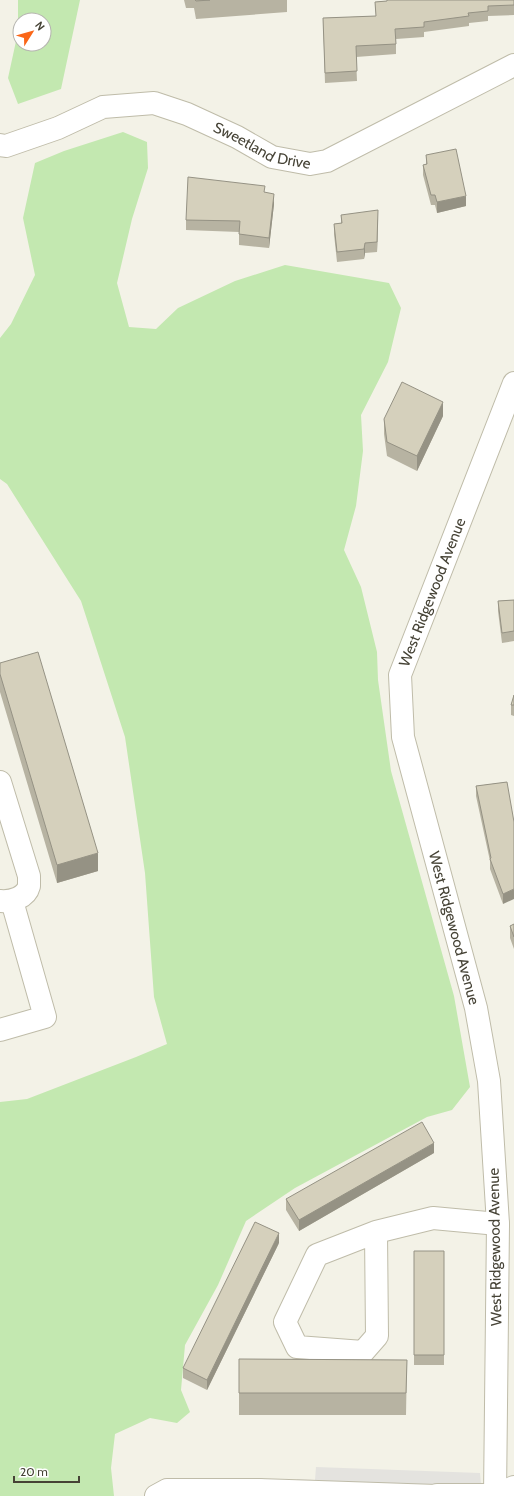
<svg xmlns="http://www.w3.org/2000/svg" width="514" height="1496" font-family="Cabin,sans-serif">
<rect width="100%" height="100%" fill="#f3f2e7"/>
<!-- green -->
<path fill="#c3e8b0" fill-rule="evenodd" d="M 18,0 L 80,0 L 61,89 L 18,104 L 8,78 L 18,32 ZM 20,20 L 44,20 L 44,44 L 20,44 Z
M 123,132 L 147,142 L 148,168 L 132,219 L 117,283 L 129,327 L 156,329 L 178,308 L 235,281 L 285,265 L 389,283 L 401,308 L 388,362 L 361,415 L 363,451 L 356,506 L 344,550 L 361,587 L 377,652 L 378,680 L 391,771 L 454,996 L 470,1087 L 452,1110 L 427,1117 L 295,1188 L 246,1221 L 218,1285 L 185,1345 L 181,1390 L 190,1412 L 177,1423 L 150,1418 L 115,1434 L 111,1468 L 114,1496 L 0,1496 L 0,1102 L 27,1099 L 136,1057 L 167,1044 L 154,997 L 145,873 L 125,737 L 81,601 L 7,484 L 0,479 L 0,338 L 11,324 L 35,275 L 23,218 L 35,163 L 64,151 Z"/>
<!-- parking -->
<path fill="#e4e3df" d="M 316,1467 L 480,1473 L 482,1496 L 297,1496 L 297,1479 L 315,1480 Z"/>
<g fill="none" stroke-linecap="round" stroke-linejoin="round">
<defs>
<g id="minor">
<path id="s1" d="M 0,145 L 6,146 L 58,128 L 103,107 L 154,103 L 187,114 L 237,137 L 272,157 L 310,164 L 327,161 L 514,65"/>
<path d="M 0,782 L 29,876 C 29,879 29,883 29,886 C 26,898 11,902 0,901"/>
<path d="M 0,1030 L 45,1017 L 12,901"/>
<path d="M 376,1232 L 377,1336 L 363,1352 L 297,1347 L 285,1322 L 317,1255 L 376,1232 L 433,1218 L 498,1224"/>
<path d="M 259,1490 L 437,1496"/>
<path d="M 437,1495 L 495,1495 L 514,1487"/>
<path d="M 156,1496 L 167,1490 L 259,1490 L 259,1496"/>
<path id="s2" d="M 495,1496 L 498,1224 L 489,1081 L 476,1008 L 403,737 L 400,675 L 514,383"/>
</g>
</defs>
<!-- minor casing -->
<use href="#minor" stroke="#bfbca9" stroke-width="24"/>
<!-- minor -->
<use href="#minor" stroke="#fff" stroke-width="22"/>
</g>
<!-- wall -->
<path fill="#b7b3a2" d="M 184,0 L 287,0 L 287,12 L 196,19 L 194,8 L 186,8 Z
M 387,0 L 514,0 L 514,15 L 488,16 L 488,21 L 469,23 L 469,26 L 424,32 L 424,37 L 396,39 L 396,54 L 356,57 L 357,81 L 325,83 L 323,18 L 376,16 L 375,2 L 387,1 Z
M 426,155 L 466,206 L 437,213 L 435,205 L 431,205 L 423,175 L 423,165 L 426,164 Z
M 265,192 L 274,204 L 269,248 L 239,245 L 239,232 L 186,230 L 186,220 Z
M 341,215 L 378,220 L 377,252 L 365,253 L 364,259 L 337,262 L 334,234 L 334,224 L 341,223 Z
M 443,416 L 417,471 L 387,456 L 384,434 L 384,419 Z
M 514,600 L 514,641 L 502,643 L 498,611 L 498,601 Z
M 0,663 L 98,871 L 57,883 L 0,692 Z
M 514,695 L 514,716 L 511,715 L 511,705 Z
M 507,782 L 503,904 L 490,869 L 490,861 L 476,796 L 476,786 Z
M 514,924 L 514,949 L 510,938 L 510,926 Z
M 434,1153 L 299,1231 L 286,1210 L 286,1199 Z
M 279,1243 L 207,1390 L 183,1378 L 183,1368 Z
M 414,1251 L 444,1251 L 444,1365 L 414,1365 Z
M 239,1359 L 407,1360 L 406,1415 L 239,1415 Z"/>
<!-- shaded-wall -->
<path fill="#959284" d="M 274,194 L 274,204 L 269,248 L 269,238 Z
M 466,196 L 466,206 L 437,213 L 437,202 Z
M 378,210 L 378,220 L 377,252 L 377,242 Z
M 365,243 L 365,253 L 364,259 L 364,249 Z
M 443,402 L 443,416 L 417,471 L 417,456 Z
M 98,853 L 98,871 L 57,883 L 57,865 Z
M 514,889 L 514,899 L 503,904 L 503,894 Z
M 434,1143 L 434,1153 L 299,1231 L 299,1220 Z
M 279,1233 L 279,1243 L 207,1390 L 207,1380 Z"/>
<!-- building -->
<path fill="#d5d0bc" stroke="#959284" d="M 195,0 L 210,0 L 196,1 Z
M 387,0 L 514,0 L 514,5 L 488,6 L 488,11 L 468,13 L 469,16 L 424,22 L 424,27 L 395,29 L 396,44 L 356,46 L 357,71 L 325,73 L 323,18 L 376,16 L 375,2 L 387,1 Z
M 456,149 L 466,196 L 437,202 L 435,195 L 431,195 L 423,165 L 427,164 L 426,155 Z
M 188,177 L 265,186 L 264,192 L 274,194 L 269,238 L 239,234 L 240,221 L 186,220 Z
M 378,210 L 377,242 L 365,243 L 364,249 L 337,252 L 334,224 L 342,223 L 341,215 Z
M 402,382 L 443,402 L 417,456 L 387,442 L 384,419 Z
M 514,600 L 514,631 L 502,633 L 498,601 Z
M 38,652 L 98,853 L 57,865 L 0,674 L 0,663 Z
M 514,695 L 514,705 L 511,705 Z
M 507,782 L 514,822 L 514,889 L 503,894 L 490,859 L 491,858 L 476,786 Z
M 514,924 L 514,937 L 510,926 Z
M 422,1122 L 434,1143 L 299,1220 L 286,1199 Z
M 255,1222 L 279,1233 L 207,1380 L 183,1368 Z
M 414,1251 L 444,1251 L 444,1355 L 414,1355 Z
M 239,1359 L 407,1360 L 406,1393 L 239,1393 Z"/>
<g text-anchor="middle" stroke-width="3.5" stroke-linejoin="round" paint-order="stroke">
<!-- street labels -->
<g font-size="15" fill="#464336" stroke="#fff">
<text dy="5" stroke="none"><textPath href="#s1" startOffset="279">Sweetland Drive</textPath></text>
<text dy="5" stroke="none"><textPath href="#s2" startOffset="921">West Ridgewood Avenue</textPath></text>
<text transform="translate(454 928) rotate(75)" y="5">West Ridgewood Avenue</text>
<text transform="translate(495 1247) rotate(-91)" y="5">West Ridgewood Avenue</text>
</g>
</g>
<!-- north arrow -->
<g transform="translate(32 32) rotate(53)"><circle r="19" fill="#ffffff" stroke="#b5b4af"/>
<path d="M0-3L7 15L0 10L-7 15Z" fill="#fa6618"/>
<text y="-6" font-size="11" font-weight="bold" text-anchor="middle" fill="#464336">N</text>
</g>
<!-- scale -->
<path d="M14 1476v6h65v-6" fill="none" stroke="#464336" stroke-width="2"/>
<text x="20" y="1476" font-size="12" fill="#464336" stroke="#ffffff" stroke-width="3" paint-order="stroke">20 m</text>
</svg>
